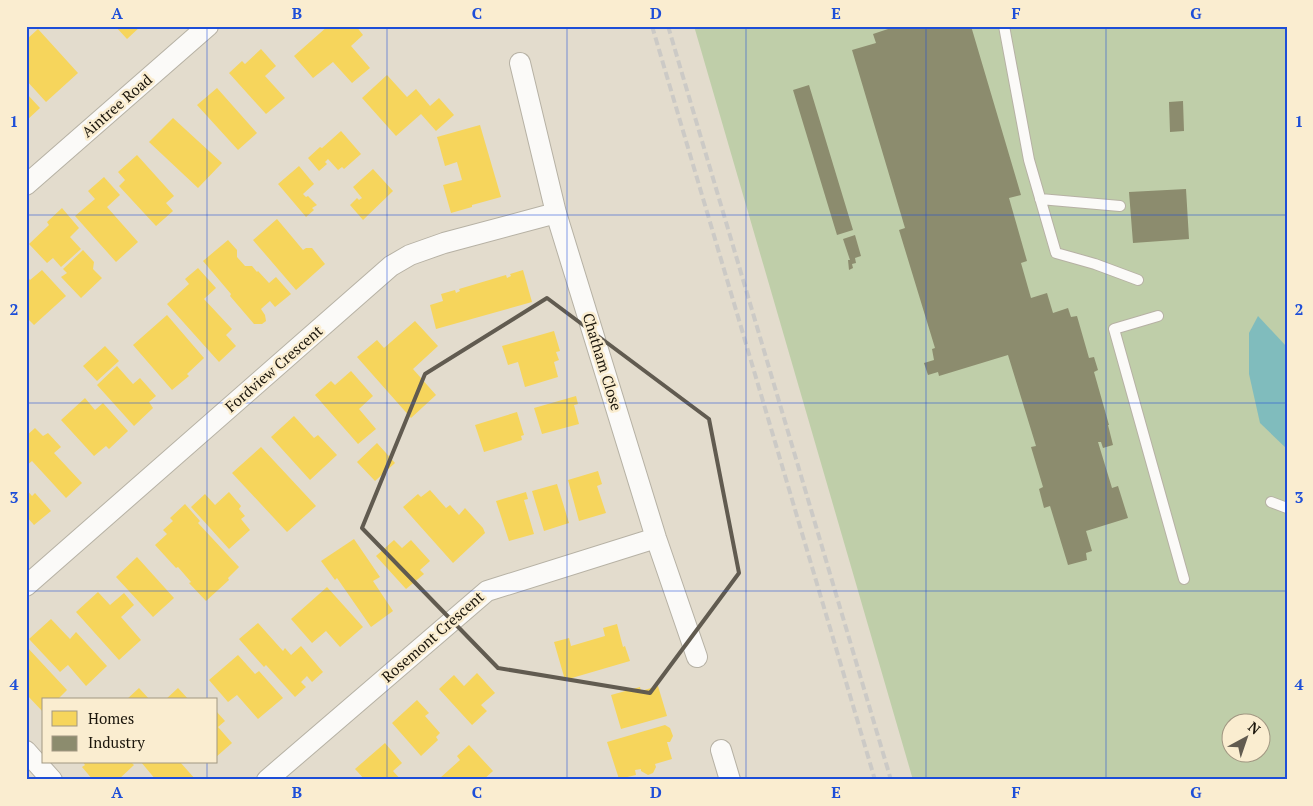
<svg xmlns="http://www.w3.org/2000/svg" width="1313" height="806" font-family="'PT Serif',serif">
<rect width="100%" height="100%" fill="#e3dccd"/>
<!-- green -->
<path fill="#bfcea9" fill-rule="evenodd" d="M 694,26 L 1287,26 L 1287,780 L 913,780 ZM 1230,724 L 1260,724 L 1260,754 L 1230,754 Z"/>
<!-- water -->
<path fill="#80bcbd" d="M 1258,316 L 1287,347 L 1287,449 L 1260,423 L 1249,374 L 1249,333 Z"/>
<!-- homes -->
<path fill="#f6d55c" d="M 115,26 L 141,26 L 127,39 Z
M 328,26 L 356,26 L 363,35 L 351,46 L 370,68 L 352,83 L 333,62 L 313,78 L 294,56 Z
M 38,29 L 78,73 L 46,102 L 26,80 L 26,40 Z
M 261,49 L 276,66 L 265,76 L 285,98 L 266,114 L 229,73 L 242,61 L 245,64 Z
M 387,75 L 407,97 L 416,89 L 430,106 L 439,98 L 454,115 L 436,131 L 421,114 L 396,136 L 362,98 Z
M 217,88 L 257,133 L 238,150 L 197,105 Z
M 26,93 L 40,108 L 26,121 Z
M 173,118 L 222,163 L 198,188 L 149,142 Z
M 480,125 L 501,197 L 472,205 L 472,207 L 451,213 L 443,185 L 462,180 L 457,162 L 445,166 L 437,137 Z
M 341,131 L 361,154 L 344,169 L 342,167 L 338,170 L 328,159 L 325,162 L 327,164 L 319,171 L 308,158 L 320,147 L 322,148 Z
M 137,155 L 174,196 L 166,203 L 173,211 L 156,226 L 119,186 L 125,180 L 118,172 Z
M 299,166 L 314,184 L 303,194 L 306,197 L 308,196 L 317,205 L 312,208 L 314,210 L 306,217 L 278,184 Z
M 373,169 L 393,191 L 363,220 L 350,205 L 357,198 L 359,200 L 362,198 L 353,187 Z
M 104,177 L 120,195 L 107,207 L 138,242 L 116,262 L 75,216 L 95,199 L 88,191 Z
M 62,208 L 79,228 L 70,237 L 81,249 L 61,267 L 53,258 L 47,263 L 29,244 L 49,225 L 47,222 Z
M 277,219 L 303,250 L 306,248 L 312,248 L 325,264 L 296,290 L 253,240 Z
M 228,240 L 237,250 L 237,257 L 245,266 L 252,266 L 257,272 L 258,271 L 269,283 L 276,277 L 291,294 L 275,307 L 270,301 L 261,309 L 265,315 L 266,321 L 262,324 L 254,324 L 230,296 L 231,294 L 203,261 Z
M 83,250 L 94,262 L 93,269 L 102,278 L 81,298 L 61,277 L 67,273 L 63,269 Z
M 198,268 L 216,288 L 204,299 L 232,329 L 226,335 L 236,346 L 219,362 L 167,304 L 189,284 L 185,279 Z
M 42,270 L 66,296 L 34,325 L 26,317 L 26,275 L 30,280 Z
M 523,270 L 532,302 L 436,329 L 430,305 L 443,301 L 441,294 L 455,290 L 456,293 L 460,291 L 459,289 L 506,275 L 507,278 L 511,276 L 510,274 Z
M 167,315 L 204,358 L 187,374 L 189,376 L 172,390 L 133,345 Z
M 415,321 L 438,346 L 413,369 L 436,395 L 411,418 L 357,357 L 377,340 L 384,348 Z
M 554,331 L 560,351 L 556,352 L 559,360 L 554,362 L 558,377 L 525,387 L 518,362 L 508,365 L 502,346 Z
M 105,346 L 119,361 L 97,381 L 83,366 Z
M 117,366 L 133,384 L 140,378 L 156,396 L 149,402 L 153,408 L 134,426 L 97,385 Z
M 351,371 L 373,396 L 359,409 L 376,429 L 358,444 L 315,395 L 331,381 L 335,385 Z
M 576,396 L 578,404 L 574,405 L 579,424 L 542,434 L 534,408 Z
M 85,398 L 95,410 L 103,403 L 128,431 L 109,449 L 106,446 L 94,456 L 61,420 Z
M 517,412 L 524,435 L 521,436 L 522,440 L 484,452 L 475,425 Z
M 294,416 L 314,438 L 318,435 L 337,455 L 310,480 L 271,437 Z
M 35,428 L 43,436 L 48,433 L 61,447 L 54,453 L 82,483 L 66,498 L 32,461 L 26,466 L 26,436 Z
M 377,443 L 395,463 L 375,481 L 357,462 Z
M 261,447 L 316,506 L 287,532 L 232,473 Z
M 598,471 L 602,484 L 597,486 L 606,513 L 579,521 L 568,480 Z
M 557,484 L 569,523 L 544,531 L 532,491 Z
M 26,489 L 32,496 L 35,493 L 51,511 L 34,525 L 26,516 Z
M 430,490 L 446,508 L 450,505 L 459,515 L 465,508 L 483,528 L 485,533 L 453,563 L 403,507 L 418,494 L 421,497 Z
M 229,492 L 241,506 L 239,509 L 245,516 L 241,519 L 250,530 L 229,549 L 191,507 L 205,494 L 215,505 Z
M 526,492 L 528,499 L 524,500 L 534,534 L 509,541 L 496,501 Z
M 185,504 L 200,521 L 198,523 L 239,567 L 228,578 L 229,580 L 206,601 L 189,583 L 191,582 L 178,567 L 176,568 L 155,545 L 167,534 L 163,530 L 173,521 L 170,518 Z
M 354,539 L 380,577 L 373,581 L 393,611 L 371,627 L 337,578 L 335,580 L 321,561 Z
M 394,540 L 402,548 L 411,540 L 430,561 L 420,570 L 424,574 L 406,589 L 376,556 Z
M 137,557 L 174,598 L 153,617 L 116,577 Z
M 327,587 L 363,627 L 340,647 L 326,631 L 312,643 L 291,619 Z
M 98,592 L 110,605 L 124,593 L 134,605 L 121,617 L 141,640 L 119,660 L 76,612 Z
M 51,619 L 70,639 L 76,632 L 107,666 L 86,686 L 68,665 L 60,672 L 29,639 Z
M 258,623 L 283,651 L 285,648 L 291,655 L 301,646 L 323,672 L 312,682 L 307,676 L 301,682 L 306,687 L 295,697 L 266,665 L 264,667 L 239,639 Z
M 617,624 L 623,647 L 625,646 L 630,661 L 565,680 L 554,642 L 569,638 L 571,646 L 605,636 L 603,628 Z
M 26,646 L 67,690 L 57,700 L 44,700 L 44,713 L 26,694 Z
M 238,655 L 255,674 L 259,671 L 283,698 L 258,719 L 237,695 L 228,702 L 209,680 Z
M 477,673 L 495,693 L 481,705 L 487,711 L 472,725 L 439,689 L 454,675 L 464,686 Z
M 658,686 L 667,716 L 621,729 L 611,695 L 640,687 L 641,691 Z
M 139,688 L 150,700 L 126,700 Z
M 178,688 L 189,700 L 165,700 Z
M 417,700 L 429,713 L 425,716 L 440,733 L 436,737 L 438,740 L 421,756 L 392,723 Z
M 216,711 L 225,721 L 218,727 L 232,743 L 216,757 Z
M 665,725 L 670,728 L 673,736 L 670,742 L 667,742 L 672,759 L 655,764 L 656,767 L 653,773 L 648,775 L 641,771 L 641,769 L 635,770 L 636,775 L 619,779 L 607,742 Z
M 385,743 L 402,763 L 393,771 L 401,780 L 365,780 L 355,769 Z
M 469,745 L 493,771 L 483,780 L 442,780 L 440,778 L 460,760 L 457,756 Z
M 83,762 L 131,762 L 134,765 L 118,780 L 93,780 L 82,767 L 85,765 Z
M 141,762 L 180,762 L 196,780 L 156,780 Z"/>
<!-- industry -->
<path fill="#8c8c6e" d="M 897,26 L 922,26 L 923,29 L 931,26 L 971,26 L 1021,195 L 1009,198 L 1027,261 L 1021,263 L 1031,298 L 1047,293 L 1053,313 L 1068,308 L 1071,317 L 1077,316 L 1089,358 L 1094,357 L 1098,370 L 1094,372 L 1109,425 L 1108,425 L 1113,445 L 1103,448 L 1101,442 L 1098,442 L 1112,488 L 1118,486 L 1128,518 L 1086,531 L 1092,551 L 1086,553 L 1087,560 L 1068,565 L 1050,506 L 1044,508 L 1039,489 L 1043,487 L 1031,447 L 1036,446 L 1008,355 L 939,376 L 938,372 L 928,375 L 924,363 L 934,360 L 932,349 L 935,348 L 899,230 L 905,228 L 852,50 L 876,43 L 873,34 Z
M 809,85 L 853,230 L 837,235 L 793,90 Z
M 1183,101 L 1184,131 L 1170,132 L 1169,102 Z
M 1186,189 L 1189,239 L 1133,243 L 1129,192 Z
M 855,235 L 861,256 L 855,258 L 856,263 L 852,264 L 853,268 L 849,270 L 848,260 L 850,260 L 843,239 Z"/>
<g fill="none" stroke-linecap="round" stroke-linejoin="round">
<defs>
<path id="lane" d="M 1004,26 L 1029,160 L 1056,253 L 1095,264 L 1138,280
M 1040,199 L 1120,206
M 1158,316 L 1114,329 L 1184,579
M 1271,502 L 1287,508"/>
<path id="street" d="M 520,63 L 556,213 L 656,538 L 697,657
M 26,185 L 208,26
M 26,586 L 391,266 L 410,255 L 444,243 L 556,213
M 721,750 L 730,780
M 26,751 L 52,780
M 267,780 L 487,591 L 656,538"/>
</defs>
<!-- lane casing -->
<use href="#lane" stroke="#b6b1a4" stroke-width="12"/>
<!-- street casing -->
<use href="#street" stroke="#b6b1a4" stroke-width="22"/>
<!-- lane -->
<use href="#lane" stroke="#fbfaf8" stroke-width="10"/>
<!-- street -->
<use href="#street" stroke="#fbfaf8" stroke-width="20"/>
<!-- rail -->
<path stroke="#cccac6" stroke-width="4" stroke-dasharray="8 4" stroke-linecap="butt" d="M 652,26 L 875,780
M 668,26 L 891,780"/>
</g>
<!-- marked area -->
<path fill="none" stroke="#615b50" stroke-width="4" stroke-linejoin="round" d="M 547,298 L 709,419 L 739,573 L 650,693 L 498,668 L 362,528 L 425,374 Z"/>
<!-- grid -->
<path fill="none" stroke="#1d4ed8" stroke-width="1" stroke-opacity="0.55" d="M 207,26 L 207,700M 387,26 L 387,780M 567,26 L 567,780M 746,26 L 746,780M 926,26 L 926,780M 1106,26 L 1106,780M 26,215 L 1287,215M 26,403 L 1287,403M 26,591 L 1287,591M 207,762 L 207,780"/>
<g text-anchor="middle" stroke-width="5" stroke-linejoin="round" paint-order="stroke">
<!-- street labels -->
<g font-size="15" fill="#1b160c" stroke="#faedd0">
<text transform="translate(117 106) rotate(-41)" y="5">Aintree Road</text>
<text transform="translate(602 362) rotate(73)" y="5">Chatham Close</text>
<text transform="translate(274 369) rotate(-41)" y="5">Fordview Crescent</text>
<text transform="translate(433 637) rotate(-41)" y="5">Rosemont Crescent</text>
</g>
</g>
<!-- border -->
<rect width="1313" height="806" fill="none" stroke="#faedd0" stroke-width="55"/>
<!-- legend -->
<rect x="42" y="698" width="175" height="65" fill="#faedd0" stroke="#a19782"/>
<rect x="52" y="711" width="25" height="15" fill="#f6d55c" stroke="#a19782"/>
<text x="88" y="724" font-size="15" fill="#1b160c">Homes</text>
<rect x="52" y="736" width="25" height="15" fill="#8c8c6e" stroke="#a19782"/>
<text x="88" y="748" font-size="15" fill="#1b160c">Industry</text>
<!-- north arrow -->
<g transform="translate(1246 738) rotate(40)"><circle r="24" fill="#faedd0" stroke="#a19782"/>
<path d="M0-4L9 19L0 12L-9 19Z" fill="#615b50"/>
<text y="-8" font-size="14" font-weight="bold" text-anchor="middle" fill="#1b160c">N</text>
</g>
<rect x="28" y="28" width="1258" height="750" fill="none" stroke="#1d4ed8" stroke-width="2"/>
<g font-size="16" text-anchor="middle" font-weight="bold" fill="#1d4ed8">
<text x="117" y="19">A</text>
<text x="297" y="19">B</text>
<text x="477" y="19">C</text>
<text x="656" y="19">D</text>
<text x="836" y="19">E</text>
<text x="1016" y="19">F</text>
<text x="1196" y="19">G</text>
<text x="14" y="127">1</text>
<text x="1299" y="127">1</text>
<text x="14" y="315">2</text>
<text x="1299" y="315">2</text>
<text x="14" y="503">3</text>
<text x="1299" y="503">3</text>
<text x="14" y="690">4</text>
<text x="1299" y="690">4</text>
<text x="117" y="798">A</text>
<text x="297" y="798">B</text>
<text x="477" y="798">C</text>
<text x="656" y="798">D</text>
<text x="836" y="798">E</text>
<text x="1016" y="798">F</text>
<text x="1196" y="798">G</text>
</g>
</svg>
